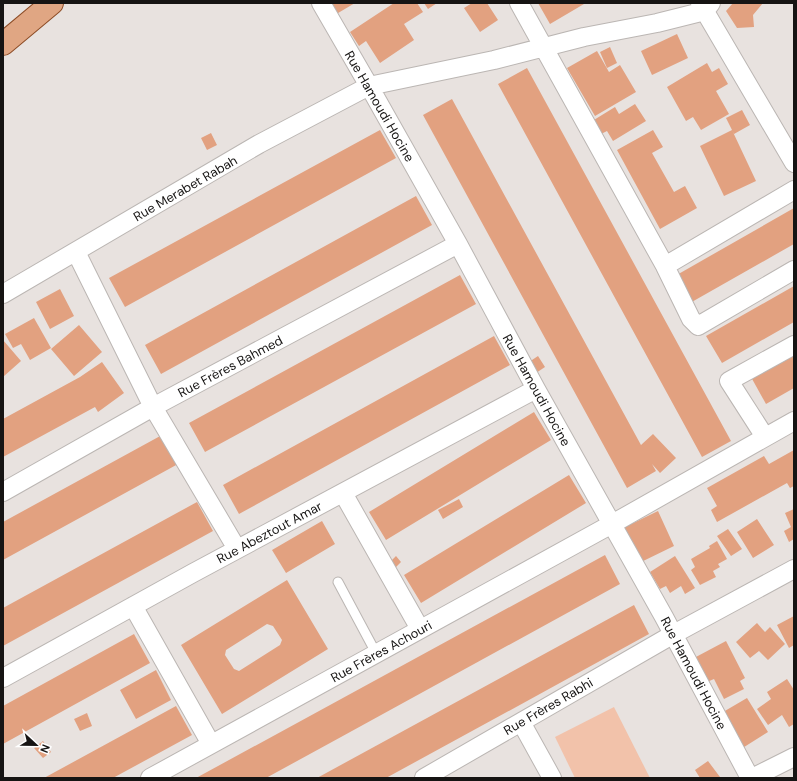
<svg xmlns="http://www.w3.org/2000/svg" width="797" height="781" font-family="'DM Sans',sans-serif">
<rect width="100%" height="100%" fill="#e8e2df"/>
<!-- green -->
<path fill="#f2c2aa" d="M 614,707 L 650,778 L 575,778 L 555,737 Z"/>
<!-- building -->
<path fill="#e2a180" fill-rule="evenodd" d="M 325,3 L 355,3 L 333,16 Z
M 394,3 L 417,3 L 423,12 L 404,24 L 414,40 L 380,63 L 366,41 L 359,46 L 350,32 Z
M 424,3 L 437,3 L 428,9 Z
M 472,3 L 487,3 L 498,20 L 480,32 L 464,8 Z
M 538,3 L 583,3 L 584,4 L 550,24 Z
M 733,3 L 763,3 L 753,15 L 754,27 L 737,28 L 726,11 Z
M 677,34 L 688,58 L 652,75 L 641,51 Z
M 610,47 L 617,63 L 607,68 L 600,52 Z
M 597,51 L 609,72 L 620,65 L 636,92 L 595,116 L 567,68 Z
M 707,63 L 712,72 L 719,68 L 728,84 L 716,91 L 729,114 L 701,130 L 693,117 L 686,121 L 667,87 Z
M 527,68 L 731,441 L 702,457 L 498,84 Z
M 452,99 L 641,445 L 653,434 L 676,458 L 660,473 L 652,464 L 656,471 L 627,488 L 423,115 Z
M 635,104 L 646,121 L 613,141 L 607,131 L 597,136 L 589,123 L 615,107 L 619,114 Z
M 742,110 L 750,125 L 734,134 L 726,118 Z
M 380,130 L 396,158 L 125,307 L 109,278 Z
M 653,130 L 663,147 L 652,153 L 674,192 L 685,186 L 697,208 L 660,229 L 617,150 Z
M 732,130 L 756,181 L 724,196 L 700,146 Z
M 211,133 L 217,145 L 207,150 L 201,138 Z
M 416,196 L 432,225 L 161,374 L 145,345 Z
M 794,208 L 794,244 L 690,303 L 675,276 Z
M 460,275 L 476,304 L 205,452 L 189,423 Z
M 794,286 L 794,322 L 722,363 L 706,336 Z
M 60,289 L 74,316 L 50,329 L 36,302 Z
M 34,318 L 51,348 L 30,360 L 21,344 L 13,348 L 5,334 Z
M 79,325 L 102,352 L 74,376 L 51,349 Z
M 494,336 L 510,365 L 239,514 L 223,485 Z
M 3,340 L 21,361 L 3,377 Z
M 794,352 L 794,388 L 766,404 L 751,377 Z
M 538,356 L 545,367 L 533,375 L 526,364 Z
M 102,362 L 124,393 L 98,412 L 95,407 L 3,457 L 3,419 L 80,377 Z
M 534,412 L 551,440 L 386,540 L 369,512 Z
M 162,435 L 178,464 L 3,560 L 3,522 Z
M 794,450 L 794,486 L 790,488 L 787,483 L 717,522 L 711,510 L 717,506 L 707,488 L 764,456 L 769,464 Z
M 569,475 L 586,503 L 421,603 L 404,575 Z
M 459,499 L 463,507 L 443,519 L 438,510 Z
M 197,502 L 213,531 L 3,646 L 3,608 Z
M 794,509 L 794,539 L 789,542 L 784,531 L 791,527 L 785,513 Z
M 658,511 L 674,546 L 635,565 L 619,530 Z
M 757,519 L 774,545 L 753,558 L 737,532 Z
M 322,521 L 335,544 L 286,573 L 272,550 Z
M 728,529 L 742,549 L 731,556 L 717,536 Z
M 717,541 L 727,559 L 718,564 L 720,567 L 713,571 L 716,577 L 700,585 L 691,570 L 695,567 L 691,559 L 710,548 L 709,546 Z
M 605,555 L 620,584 L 341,737 L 266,778 L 196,778 Z
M 396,556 L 401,562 L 394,569 L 389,563 Z
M 675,556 L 695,588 L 685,594 L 681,586 L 670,593 L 666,586 L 660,589 L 650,572 Z
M 287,580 L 328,649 L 222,714 L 181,645 ZM 267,624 L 273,626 L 282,640 L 280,645 L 239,671 L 234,669 L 225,655 L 226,650 Z
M 634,605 L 649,634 L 538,695 L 386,778 L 317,778 Z
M 794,616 L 794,645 L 789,648 L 777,625 Z
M 757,623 L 765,632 L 770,627 L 785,644 L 768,660 L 759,651 L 750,658 L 736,642 Z
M 134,634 L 150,663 L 3,744 L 3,706 Z
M 726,641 L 745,678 L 740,681 L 744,689 L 724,699 L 714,679 L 707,682 L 694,658 Z
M 156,670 L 171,700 L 136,719 L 120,690 Z
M 787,679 L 794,690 L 794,724 L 789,727 L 782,715 L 768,725 L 757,709 L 771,699 L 767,692 Z
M 747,698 L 768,732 L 741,749 L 718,715 Z
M 176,706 L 192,735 L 113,778 L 44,778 Z
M 87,713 L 92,726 L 80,731 L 74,719 Z
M 43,741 L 51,752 L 43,758 L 34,748 Z
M 708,761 L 720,777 L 719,778 L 700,778 L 695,770 Z"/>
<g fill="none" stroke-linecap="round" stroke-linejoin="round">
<defs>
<path id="service" d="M 338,582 L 376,653"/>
<path id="minor" d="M 321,3 L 369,86 L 458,244 L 536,389 L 664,617 L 750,778
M 519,3 L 665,266 L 691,319 L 698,326 L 794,270
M 700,3 L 794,163
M 76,252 L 153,407 L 237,549
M 665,266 L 794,190
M 3,294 L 259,144 L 369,86 L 494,60 L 584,37 L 657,23 L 705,11 L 711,3
M 765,437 L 729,381 L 794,345
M 3,492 L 153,407 L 458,244
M 343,493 L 420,629
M 133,606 L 211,744
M 3,678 L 193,573 L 536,389
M 521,722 L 552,778
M 150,778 L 612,524 L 794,421
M 424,778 L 672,635 L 794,569
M 752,778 L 794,757"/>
<path id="primary" d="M 3,44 L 52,3"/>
</defs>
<!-- service casing -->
<use href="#service" stroke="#bbb6b3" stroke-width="11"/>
<!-- minor casing -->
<use href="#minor" stroke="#bbb6b3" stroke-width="20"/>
<!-- primary casing -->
<use href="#primary" stroke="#8c4c26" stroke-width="24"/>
<!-- service -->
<use href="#service" stroke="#fff" stroke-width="9"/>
<!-- minor -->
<use href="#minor" stroke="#fff" stroke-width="18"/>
<!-- primary -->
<use href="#primary" stroke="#e0a683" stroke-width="22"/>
</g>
<g text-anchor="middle" stroke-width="4" stroke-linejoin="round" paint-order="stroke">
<!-- street labels -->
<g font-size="13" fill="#161413" stroke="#fff">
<text transform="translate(380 106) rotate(60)" y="5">Rue Hamoudi Hocine</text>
<text transform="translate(185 188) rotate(-30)" y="5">Rue Merabet Rabah</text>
<text transform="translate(230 366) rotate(-28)" y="5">Rue Frères Bahmed</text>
<text transform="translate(537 390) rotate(61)" y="5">Rue Hamoudi Hocine</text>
<text transform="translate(269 532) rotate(-28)" y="5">Rue Abeztout Amar</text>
<text transform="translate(381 651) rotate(-29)" y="5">Rue Frères Achouri</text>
<text transform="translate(694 673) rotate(62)" y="5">Rue Hamoudi Hocine</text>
<text transform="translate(548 706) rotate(-30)" y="5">Rue Frères Rabhi</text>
</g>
</g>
<!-- border -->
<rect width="797" height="781" fill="none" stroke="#161413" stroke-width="8"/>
<!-- north arrow -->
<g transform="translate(36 745) rotate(112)" stroke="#ffffff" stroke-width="3" paint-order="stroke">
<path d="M0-3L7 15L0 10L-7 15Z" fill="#161413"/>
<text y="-6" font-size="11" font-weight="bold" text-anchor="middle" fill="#161413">N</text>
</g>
</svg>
